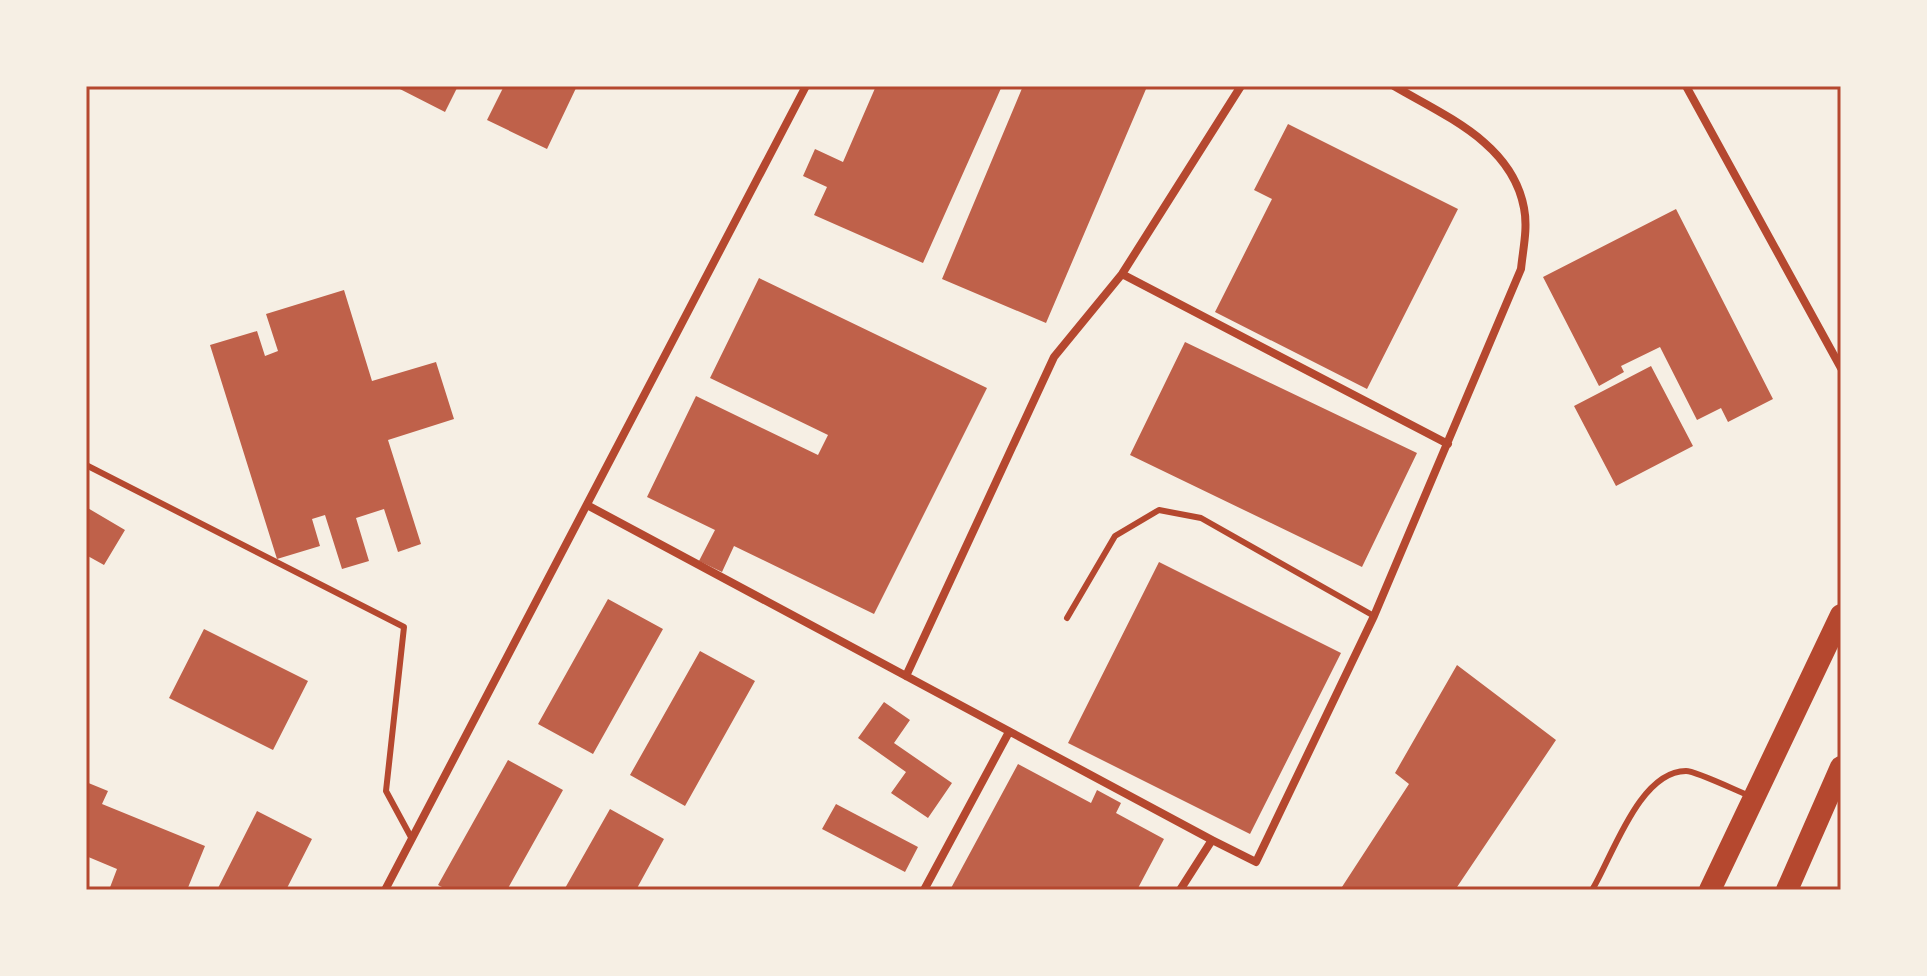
<svg xmlns="http://www.w3.org/2000/svg" width="1927" height="976" font-family="'Archivo Narrow',sans-serif">
<rect width="100%" height="100%" fill="#f6efe4"/>
<!-- building -->
<path fill="#bf614a" d="M 394,86 L 458,86 L 445,112 Z
M 504,86 L 577,86 L 547,149 L 487,120 Z
M 876,86 L 1002,86 L 923,263 L 814,215 L 827,187 L 803,176 L 815,149 L 843,162 Z
M 1023,86 L 1140,86 L 1146,89 L 1046,323 L 942,279 Z
M 1288,124 L 1458,209 L 1367,389 L 1215,312 L 1272,199 L 1254,190 Z
M 1676,209 L 1773,399 L 1728,422 L 1721,408 L 1697,420 L 1660,347 L 1621,366 L 1624,372 L 1599,386 L 1543,277 Z
M 759,278 L 987,388 L 874,614 L 734,546 L 722,572 L 699,561 L 715,530 L 647,497 L 696,396 L 818,455 L 828,435 L 710,378 Z
M 344,290 L 372,381 L 436,362 L 454,419 L 388,440 L 421,544 L 398,552 L 384,509 L 356,518 L 369,561 L 342,569 L 325,515 L 312,519 L 320,546 L 277,559 L 210,345 L 257,331 L 265,356 L 278,351 L 266,314 Z
M 1185,342 L 1417,453 L 1362,567 L 1130,455 Z
M 1651,366 L 1693,446 L 1616,486 L 1574,406 Z
M 86,507 L 125,530 L 104,565 L 86,555 Z
M 1159,562 L 1341,653 L 1250,834 L 1068,743 Z
M 608,599 L 663,629 L 593,754 L 538,724 Z
M 204,629 L 308,681 L 273,750 L 169,698 Z
M 700,651 L 755,681 L 685,806 L 630,775 Z
M 1457,665 L 1556,740 L 1455,890 L 1340,890 L 1409,784 L 1395,773 Z
M 884,702 L 910,720 L 894,743 L 952,783 L 928,818 L 891,793 L 906,772 L 858,738 Z
M 508,760 L 563,790 L 507,890 L 448,890 L 438,885 Z
M 1018,764 L 1091,803 L 1097,790 L 1121,803 L 1116,813 L 1164,839 L 1137,890 L 950,890 Z
M 86,782 L 108,791 L 102,804 L 205,846 L 187,890 L 109,890 L 117,869 L 86,856 L 86,841 L 89,833 L 86,832 Z
M 836,804 L 918,847 L 905,872 L 822,829 Z
M 610,809 L 664,839 L 636,890 L 564,890 Z
M 257,811 L 312,839 L 286,890 L 217,890 Z"/>
<g fill="none" stroke-linecap="round" stroke-linejoin="round">
<!-- service -->
<path stroke="#b5482f" stroke-width="6" d="M 86,465 L 404,627 L 386,791 L 412,839
M 1067,618 L 1115,536 L 1159,510 L 1201,518 L 1374,616
M 1592,890 C 1612,858 1639,771 1686,771 C 1696,771 1737,791 1750,796"/>
<!-- minor -->
<path stroke="#b5482f" stroke-width="8" d="M 1686,86 L 1841,368
M 1122,274 L 1448,444
M 587,505 L 1212,840
M 906,676 L 1054,357 L 1122,274 L 1241,86
M 385,890 L 806,86
M 924,890 L 1009,732
M 1180,890 L 1212,840 L 1256,862 L 1374,616 L 1521,269 C 1523,249 1528,228 1524,208 C 1512,143 1445,116 1394,86"/>
<!-- trunk -->
<path stroke="#b5482f" stroke-width="22" d="M 1710,890 L 1841,615
M 1787,890 L 1841,767"/>
</g>
<!-- border -->
<rect width="1927" height="976" fill="none" stroke="#f6efe4" stroke-width="176"/>
<rect x="88" y="88" width="1751" height="800" fill="none" stroke="#b5482f" stroke-width="3"/>
</svg>
